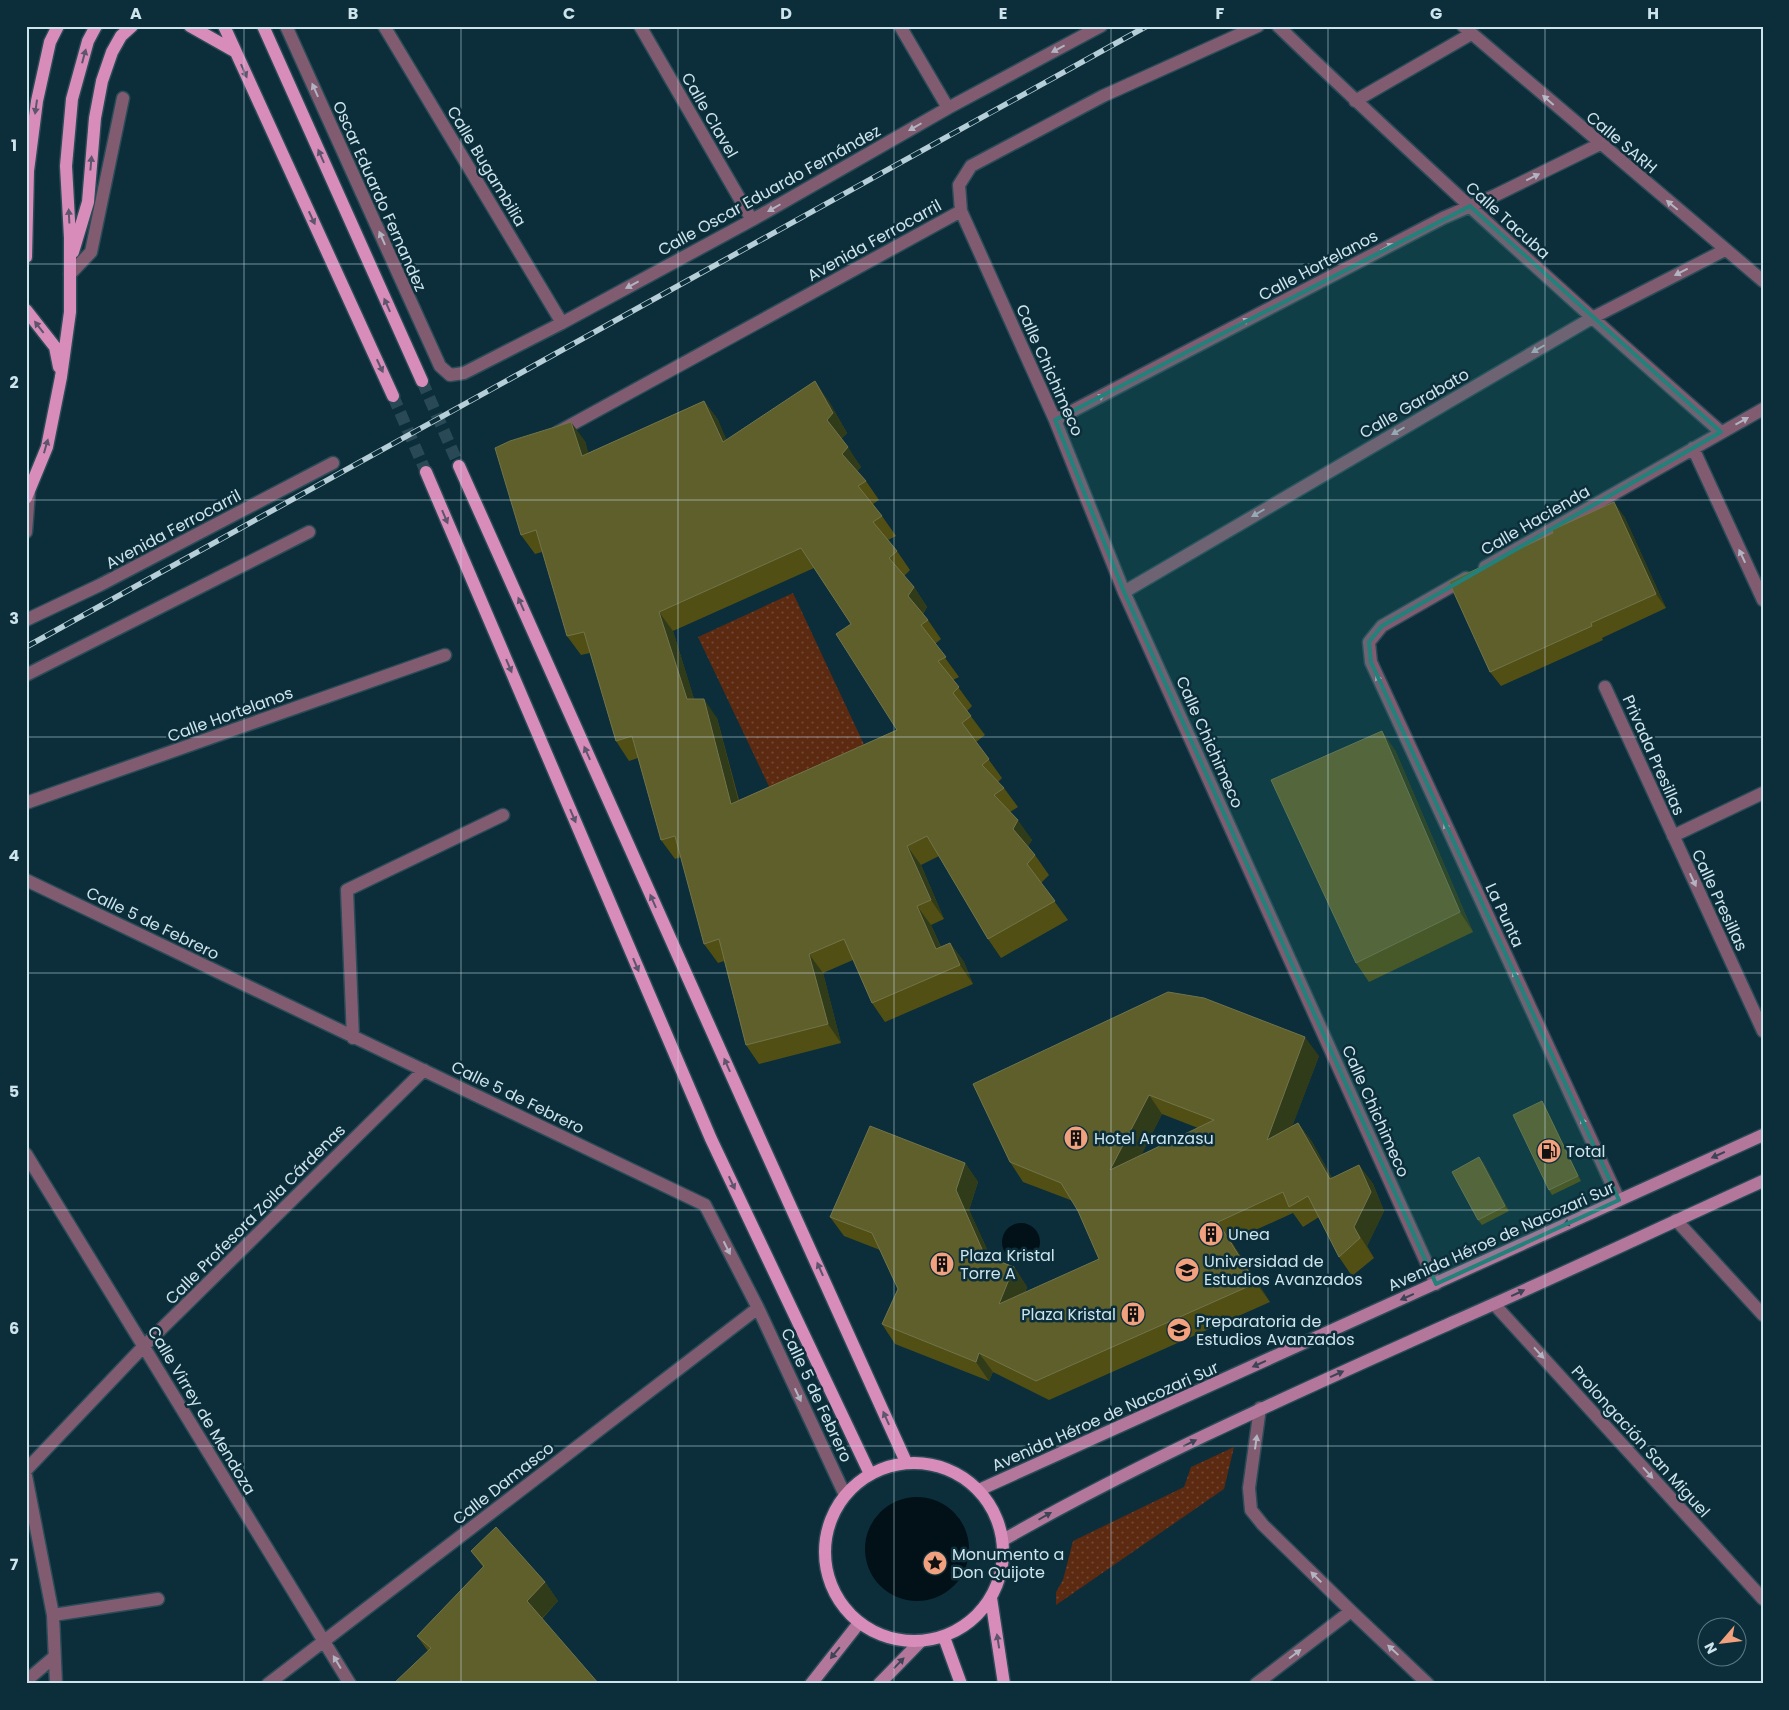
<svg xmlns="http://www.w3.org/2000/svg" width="1789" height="1710" font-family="Poppins,sans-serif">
<defs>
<pattern id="park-dots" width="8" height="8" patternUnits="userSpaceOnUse" patternTransform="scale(1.25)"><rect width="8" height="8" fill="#5c2911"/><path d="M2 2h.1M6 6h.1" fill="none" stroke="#724834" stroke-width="1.8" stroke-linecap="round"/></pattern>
</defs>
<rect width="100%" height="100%" fill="#0b2e3a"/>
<!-- park -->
<path fill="url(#park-dots)" d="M 793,593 L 868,753 L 773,795 L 698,637 Z
M 1234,1447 L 1224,1489 L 1056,1605 L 1056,1592 L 1063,1580 L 1073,1541 L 1184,1487 L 1191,1467 Z"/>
<!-- water -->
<path fill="#021117" d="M1002 1242a19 19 0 1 1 38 0a19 19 0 1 1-38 0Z
M865 1549a52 52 0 1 1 104 0a52 52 0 1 1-104 0Z"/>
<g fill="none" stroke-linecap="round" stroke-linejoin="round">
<!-- primary-tunnel -->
<path stroke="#284955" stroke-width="12" stroke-dasharray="12 6" stroke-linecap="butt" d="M 422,381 L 459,466
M 393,396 L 426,472"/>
<defs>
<path id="street" d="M 286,26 L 440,366 L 450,375 L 464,373 L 562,323 L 752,220 L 948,108 L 1101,26
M 384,26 L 562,323
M 640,26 L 752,220
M 900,26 L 948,108
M 1258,26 L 1103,96 L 971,166 L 959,185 L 961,211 L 1055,420 L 1124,592 L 1436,1284
M 1278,26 C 1422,165 1571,300 1721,432
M 1463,26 L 1763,281
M 1355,101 L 1471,34
M 70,274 L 91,252 L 123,98
M 1055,420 L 1443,218 L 1496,195 L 1600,144
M 558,432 L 961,211
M 1693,448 L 1763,600
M 26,532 L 29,492
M 1485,567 L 1763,409
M 1466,578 L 1382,626 L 1369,642 L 1371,662 L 1619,1200
M 1124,592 L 1592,318 L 1725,250
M 26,620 L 100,585 L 333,463
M 26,675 L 309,532
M 1605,687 L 1763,1031
M 26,803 L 445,655
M 1673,836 L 1763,793
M 26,880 L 705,1205 L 758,1308 L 845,1495
M 353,1038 L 347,890 L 503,815
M 26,1154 L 350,1684
M 1676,1220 L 1763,1315
M 1494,1304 L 1763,1599
M 1260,1408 L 1249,1488 L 1251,1510 L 1263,1525 L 1351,1611 L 1428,1684
M 26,1470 L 144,1346 L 424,1070
M 26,1476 L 53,1615 L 56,1684
M 53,1615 L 158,1599
M 26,1681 L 54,1657
M 268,1684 L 758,1308
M 1256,1684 L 1351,1611"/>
<path id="secondary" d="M 979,1490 L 1763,1135
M 1003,1540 C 1147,1458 1300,1391 1451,1323 C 1556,1277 1659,1228 1763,1181
M 811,1684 L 859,1623
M 879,1684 L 920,1642"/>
<path id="primary" d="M 190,26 L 236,52
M 224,26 L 393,396
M 263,26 L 422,381
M 73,252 L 88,202 L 95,118 L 102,81 L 112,52 L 121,36 L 132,26
M 26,257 L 28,171 L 37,101 L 50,42 L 58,26
M 26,310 L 55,347 L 59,367
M 459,466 L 747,1110 L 906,1462
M 426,472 L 711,1139 L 870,1474
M 26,498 L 47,447 L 61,377 L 70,312 L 70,238 L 66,166 L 72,99 L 88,41 L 96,26
M825 1552a89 89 0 1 1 178 0a89 89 0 1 1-178 0Z
M 991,1598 L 1004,1684
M 944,1637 L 961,1684"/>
</defs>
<!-- street casing -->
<use href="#street" stroke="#2a4b57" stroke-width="15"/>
<!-- secondary casing -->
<use href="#secondary" stroke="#2a4b57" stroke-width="15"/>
<!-- primary casing -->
<use href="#primary" stroke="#2a4b57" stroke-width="15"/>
<!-- street -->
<use href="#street" stroke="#815c71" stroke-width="12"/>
<!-- secondary -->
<use href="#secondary" stroke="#b2779a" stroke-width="12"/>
<!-- primary -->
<use href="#primary" stroke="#d88cb9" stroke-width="12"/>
<defs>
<path id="rail" d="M 26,647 L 1147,26"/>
</defs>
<!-- rail casing -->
<use href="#rail" stroke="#b6ced7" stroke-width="5.5"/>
<!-- rail -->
<use href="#rail" stroke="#0b2e3a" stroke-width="4" stroke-dasharray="11" stroke-linecap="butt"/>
</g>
<!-- wall -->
<path fill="#524f15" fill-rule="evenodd" d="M 828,400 L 847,433 L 841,439 L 861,467 L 857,471 L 866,481 L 879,500 L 873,504 L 882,516 L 896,536 L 888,540 L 897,551 L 910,570 L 904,576 L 914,587 L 927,607 L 923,614 L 928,620 L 941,639 L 935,644 L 959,677 L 953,680 L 972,706 L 967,711 L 985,735 L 976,742 L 1002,778 L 998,782 L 1004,788 L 1018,807 L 1010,812 L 1032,840 L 1028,846 L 1035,855 L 1049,875 L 1041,883 L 1068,920 L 1001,958 L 988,939 L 939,856 L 921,865 L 944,919 L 931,925 L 941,947 L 950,943 L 964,962 L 973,984 L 885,1022 L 872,1003 L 853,960 L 823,973 L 841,1043 L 759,1064 L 746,1045 L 724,961 L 718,963 L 704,944 L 681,857 L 675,859 L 661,840 L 638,758 L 629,761 L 616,741 L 590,653 L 581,655 L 567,636 L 542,552 L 535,554 L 521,535 L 585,441 L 588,453 L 704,401 L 718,420 L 726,440 ZM 814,568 L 851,624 L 897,730 L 739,800 L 717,718 L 694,699 L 673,631 Z
M 1624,516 L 1666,608 L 1602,638 L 1603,640 L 1501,686 L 1490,672 Z
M 1395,750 L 1473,932 L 1369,982 L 1356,963 Z
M 1319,1056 L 1292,1126 L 1298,1123 L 1312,1142 L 1332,1178 L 1359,1165 L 1373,1184 L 1384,1211 L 1367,1246 L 1374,1258 L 1352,1276 L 1339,1257 L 1319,1217 L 1303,1227 L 1293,1213 L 1231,1241 L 1270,1302 L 1049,1400 L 993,1372 L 989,1381 L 895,1344 L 882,1324 L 898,1289 L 880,1250 L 844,1236 L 830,1217 L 965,1163 L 978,1182 L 969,1210 L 991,1258 L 1014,1267 L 1027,1287 L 1025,1293 L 1099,1259 L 1078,1211 L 1073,1201 L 1023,1182 L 1010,1162 L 973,1084 ZM 1162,1114 L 1198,1128 L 1141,1155 Z
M 1542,1101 L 1545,1106 L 1581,1181 L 1552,1195 L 1549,1190 Z
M 1483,1162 L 1509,1211 L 1482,1225 L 1478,1220 Z
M 471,1551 L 545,1582 L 558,1601 L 542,1619 L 428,1651 L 417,1636 L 483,1567 Z"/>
<!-- shaded-wall -->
<path fill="#303b1a" d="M 815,381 L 828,400 L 847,433 L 841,439 L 827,420 Z
M 704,401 L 718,420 L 736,461 L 723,442 Z
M 571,422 L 585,441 L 595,475 L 582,456 Z
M 848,447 L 861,467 L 856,473 L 842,454 Z
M 1614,502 L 1624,516 L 1666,608 L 1656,594 Z
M 914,587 L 927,607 L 921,616 L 908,596 Z
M 659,612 L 673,631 L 700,718 L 687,699 Z
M 704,699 L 717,718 L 744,823 L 731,804 Z
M 1382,731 L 1395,750 L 1473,932 L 1460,912 Z
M 1018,820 L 1032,840 L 1026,849 L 1013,829 Z
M 907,846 L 921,865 L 944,919 L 931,900 Z
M 917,906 L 931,925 L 950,969 L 936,949 Z
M 950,943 L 964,962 L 973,984 L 960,965 Z
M 809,954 L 823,973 L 841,1043 L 828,1024 Z
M 1305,1037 L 1319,1056 L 1280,1159 L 1267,1140 Z
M 1149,1095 L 1162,1114 L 1124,1190 L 1110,1170 Z
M 1542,1101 L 1545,1106 L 1581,1181 L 1578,1176 Z
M 1298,1123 L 1312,1142 L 1343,1198 L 1330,1179 Z
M 1479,1157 L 1483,1162 L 1509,1211 L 1505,1206 Z
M 965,1163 L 978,1182 L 969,1210 L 999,1275 L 985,1256 L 956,1190 Z
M 1359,1165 L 1373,1184 L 1384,1211 L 1367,1246 L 1374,1258 L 1354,1227 Z
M 1218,1222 L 1231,1241 L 1270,1302 L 1256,1283 Z
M 1014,1267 L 1027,1287 L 1012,1324 L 999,1304 Z
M 979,1353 L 993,1372 L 989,1381 L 976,1362 Z
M 545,1582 L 558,1601 L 540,1620 L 527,1601 Z"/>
<!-- building -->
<path fill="#5f5f2c" stroke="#71744b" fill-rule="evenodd" d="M 815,381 L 833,413 L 827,420 L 848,447 L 842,454 L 866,481 L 858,486 L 882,516 L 873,522 L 897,551 L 889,558 L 914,587 L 908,596 L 928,620 L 921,625 L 946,657 L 938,661 L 959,687 L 953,693 L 971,716 L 962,723 L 989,759 L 982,765 L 1004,788 L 994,795 L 1018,820 L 1013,829 L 1035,855 L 1027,864 L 1055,901 L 988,939 L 927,836 L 907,846 L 931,900 L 917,906 L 936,949 L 950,943 L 960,965 L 872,1003 L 844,939 L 809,954 L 828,1024 L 746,1045 L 719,939 L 704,944 L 675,836 L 661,840 L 632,736 L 616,741 L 584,632 L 567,636 L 536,530 L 521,535 L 495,448 L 510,441 L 571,422 L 582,456 L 704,401 L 723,442 ZM 801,548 L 851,624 L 836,634 L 897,730 L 731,804 L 704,699 L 687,699 L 659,612 Z
M 1614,502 L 1656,594 L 1591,623 L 1592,626 L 1490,672 L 1449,582 L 1553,533 L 1552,530 Z
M 1382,731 L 1460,912 L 1356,963 L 1271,780 Z
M 1168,992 L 1204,998 L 1305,1037 L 1267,1140 L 1298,1123 L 1330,1179 L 1359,1165 L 1371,1192 L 1354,1227 L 1360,1238 L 1339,1257 L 1308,1196 L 1289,1207 L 1283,1192 L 1218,1222 L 1256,1283 L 1036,1381 L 979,1353 L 976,1362 L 882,1324 L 898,1289 L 872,1233 L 830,1217 L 870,1126 L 965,1163 L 956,1190 L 985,1256 L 1014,1267 L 999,1304 L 1099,1259 L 1078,1211 L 1061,1183 L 1010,1162 L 973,1084 ZM 1149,1095 L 1214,1120 L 1110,1170 Z
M 1542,1101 L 1578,1176 L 1549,1190 L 1513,1115 Z
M 1479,1157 L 1505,1206 L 1478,1220 L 1452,1172 Z
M 496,1527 L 545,1582 L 527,1601 L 599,1684 L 393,1684 L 431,1648 L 417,1636 L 484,1566 L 471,1551 Z"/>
<!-- one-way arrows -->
<defs><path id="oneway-solid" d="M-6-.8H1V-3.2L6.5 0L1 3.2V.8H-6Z" transform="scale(1.25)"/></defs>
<g fill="#b2b4c2">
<use href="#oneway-solid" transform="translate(1058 49) rotate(152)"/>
<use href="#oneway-solid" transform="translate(315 90) rotate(-114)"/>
<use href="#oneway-solid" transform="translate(1548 100) rotate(-139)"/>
<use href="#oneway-solid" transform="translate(915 127) rotate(150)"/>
<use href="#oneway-solid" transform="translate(1533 177) rotate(-26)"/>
<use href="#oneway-solid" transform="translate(1672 205) rotate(-140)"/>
<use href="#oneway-solid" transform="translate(774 208) rotate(150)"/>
<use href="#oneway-solid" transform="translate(382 238) rotate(-114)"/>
<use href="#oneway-solid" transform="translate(1387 247) rotate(-28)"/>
<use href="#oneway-solid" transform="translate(1681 272) rotate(153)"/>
<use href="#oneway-solid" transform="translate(632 285) rotate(152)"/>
<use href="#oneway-solid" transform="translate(1243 322) rotate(-28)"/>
<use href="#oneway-solid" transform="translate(1538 349) rotate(150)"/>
<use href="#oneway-solid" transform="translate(1098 398) rotate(-28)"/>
<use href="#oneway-solid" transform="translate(1742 421) rotate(-29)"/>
<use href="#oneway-solid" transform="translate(1398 431) rotate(150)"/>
<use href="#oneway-solid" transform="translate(1258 513) rotate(150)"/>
<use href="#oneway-solid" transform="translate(1742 556) rotate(-115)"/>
<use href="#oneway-solid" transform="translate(1379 681) rotate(-115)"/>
<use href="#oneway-solid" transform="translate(1447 829) rotate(-115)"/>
<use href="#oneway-solid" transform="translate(1693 880) rotate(65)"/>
<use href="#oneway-solid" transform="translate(1516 977) rotate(-115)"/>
<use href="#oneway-solid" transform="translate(1584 1124) rotate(-115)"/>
<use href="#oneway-solid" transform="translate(727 1248) rotate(63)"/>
<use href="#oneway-solid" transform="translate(1539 1353) rotate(48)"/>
<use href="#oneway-solid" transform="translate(798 1395) rotate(65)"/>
<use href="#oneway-solid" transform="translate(1256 1442) rotate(-82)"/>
<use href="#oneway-solid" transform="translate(1648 1473) rotate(48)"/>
<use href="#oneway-solid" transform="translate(1316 1577) rotate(-135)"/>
<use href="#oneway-solid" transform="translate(1393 1650) rotate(-137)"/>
<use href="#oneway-solid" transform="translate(1295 1654) rotate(-37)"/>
<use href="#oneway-solid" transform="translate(337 1662) rotate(-121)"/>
</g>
<g fill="#5d546d">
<use href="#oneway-solid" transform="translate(84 56) rotate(-75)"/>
<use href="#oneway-solid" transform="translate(244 71) rotate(66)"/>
<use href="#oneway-solid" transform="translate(36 107) rotate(98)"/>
<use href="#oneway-solid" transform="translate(321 156) rotate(-114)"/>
<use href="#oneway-solid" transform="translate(91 163) rotate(-85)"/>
<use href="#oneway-solid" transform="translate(69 216) rotate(-93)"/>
<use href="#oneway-solid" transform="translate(312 218) rotate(65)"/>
<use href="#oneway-solid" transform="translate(387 305) rotate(-114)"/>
<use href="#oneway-solid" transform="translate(39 327) rotate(-128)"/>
<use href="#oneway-solid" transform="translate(380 366) rotate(65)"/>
<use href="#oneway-solid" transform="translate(46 446) rotate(-74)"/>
<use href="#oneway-solid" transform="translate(445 517) rotate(67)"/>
<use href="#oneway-solid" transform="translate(521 604) rotate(-114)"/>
<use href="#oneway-solid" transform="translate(509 666) rotate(67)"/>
<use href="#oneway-solid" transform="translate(587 753) rotate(-114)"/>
<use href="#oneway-solid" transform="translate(573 816) rotate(67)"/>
<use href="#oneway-solid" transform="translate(653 901) rotate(-114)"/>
<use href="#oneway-solid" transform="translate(636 965) rotate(67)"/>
<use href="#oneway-solid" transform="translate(727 1065) rotate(-114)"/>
<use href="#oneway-solid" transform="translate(732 1183) rotate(65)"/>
<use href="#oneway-solid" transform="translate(820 1269) rotate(-114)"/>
<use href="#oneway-solid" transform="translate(886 1418) rotate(-114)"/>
<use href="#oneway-solid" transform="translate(998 1641) rotate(-99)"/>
</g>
<g fill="#3d4457">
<use href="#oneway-solid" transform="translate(1718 1155) rotate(156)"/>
<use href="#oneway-solid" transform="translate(1570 1222) rotate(156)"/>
<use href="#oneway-solid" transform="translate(1518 1293) rotate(-25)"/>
<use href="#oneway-solid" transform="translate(1407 1297) rotate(156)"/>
<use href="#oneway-solid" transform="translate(1259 1364) rotate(156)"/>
<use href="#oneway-solid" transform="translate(1337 1374) rotate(-24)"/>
<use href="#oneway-solid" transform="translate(1190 1443) rotate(-26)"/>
<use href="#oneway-solid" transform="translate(1045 1516) rotate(-30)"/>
<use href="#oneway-solid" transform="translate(835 1653) rotate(129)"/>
<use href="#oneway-solid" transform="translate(899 1663) rotate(-46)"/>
</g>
<!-- marked area -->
<path fill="#22817b" fill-opacity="0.2" stroke="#22817b" stroke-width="4" stroke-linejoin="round" d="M 1470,206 L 1721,432 L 1382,626 L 1369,642 L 1371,662 L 1619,1200 L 1436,1284 L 1124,592 L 1055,420 Z"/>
<!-- grid -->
<path fill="none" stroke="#cde4ed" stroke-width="1" stroke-opacity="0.55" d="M 244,26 L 244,1684M 461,26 L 461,1684M 678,26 L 678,1684M 894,26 L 894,1684M 1111,26 L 1111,1684M 1328,26 L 1328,1684M 1545,26 L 1545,1684M 26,264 L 1763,264M 26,500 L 1763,500M 26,737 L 1763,737M 26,973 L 1763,973M 26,1210 L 1763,1210M 26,1446 L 1763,1446"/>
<!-- icons -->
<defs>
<symbol id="building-disc" viewBox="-11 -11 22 22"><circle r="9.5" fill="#f2a17e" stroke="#0b2e3a"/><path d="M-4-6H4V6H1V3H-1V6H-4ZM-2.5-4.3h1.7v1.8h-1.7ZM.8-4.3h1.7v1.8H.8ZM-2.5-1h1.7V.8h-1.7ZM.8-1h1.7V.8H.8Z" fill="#111"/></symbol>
<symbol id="fuel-disc" viewBox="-11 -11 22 22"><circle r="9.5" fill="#f2a17e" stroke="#0b2e3a"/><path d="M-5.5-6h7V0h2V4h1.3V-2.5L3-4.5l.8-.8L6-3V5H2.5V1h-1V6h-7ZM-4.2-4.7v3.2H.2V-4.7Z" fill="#111"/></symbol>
<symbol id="university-disc" viewBox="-11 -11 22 22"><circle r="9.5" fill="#f2a17e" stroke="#0b2e3a"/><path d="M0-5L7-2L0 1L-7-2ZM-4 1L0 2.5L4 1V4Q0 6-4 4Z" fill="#111"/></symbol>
<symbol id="sight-disc" viewBox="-11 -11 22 22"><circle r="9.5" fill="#f2a17e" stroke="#0b2e3a"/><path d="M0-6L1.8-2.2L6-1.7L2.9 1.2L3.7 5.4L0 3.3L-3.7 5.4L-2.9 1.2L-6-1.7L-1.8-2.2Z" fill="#111"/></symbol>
</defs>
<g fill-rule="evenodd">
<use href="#building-disc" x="1062" y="1124" width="28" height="28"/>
<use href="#fuel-disc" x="1535" y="1137" width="28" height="28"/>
<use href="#building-disc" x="1197" y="1220" width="28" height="28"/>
<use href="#building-disc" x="928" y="1250" width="28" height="28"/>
<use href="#university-disc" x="1173" y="1256" width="28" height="28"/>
<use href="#building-disc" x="1119" y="1300" width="28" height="28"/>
<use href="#university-disc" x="1165" y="1316" width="28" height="28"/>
<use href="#sight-disc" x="921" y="1549" width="28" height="28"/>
</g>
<g text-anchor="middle" stroke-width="5" stroke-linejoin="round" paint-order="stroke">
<!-- street labels -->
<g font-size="16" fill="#cde4ed" stroke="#0b2e3a">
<text transform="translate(710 115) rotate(60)" y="6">Calle Clavel</text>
<text transform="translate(1622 142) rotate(40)" y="6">Calle SARH</text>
<text transform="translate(487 166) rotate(59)" y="6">Calle Bugambilia</text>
<text transform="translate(769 190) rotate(-29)" y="6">Calle Oscar Eduardo Fernández</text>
<text transform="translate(380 196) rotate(66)" y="6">Oscar Eduardo Fernandez</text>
<text transform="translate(1508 220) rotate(42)" y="6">Calle Tacuba</text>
<text transform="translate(874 240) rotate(-29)" y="6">Avenida Ferrocarril</text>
<text transform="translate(1318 265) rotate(-28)" y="6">Calle Hortelanos</text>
<text transform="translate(1050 370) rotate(66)" y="6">Calle Chichimeco</text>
<text transform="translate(1414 403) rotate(-30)" y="6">Calle Garabato</text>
<text transform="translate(1535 520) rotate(-30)" y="6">Calle Hacienda</text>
<text transform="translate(173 529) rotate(-28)" y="6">Avenida Ferrocarril</text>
<text transform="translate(230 714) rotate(-20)" y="6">Calle Hortelanos</text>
<text transform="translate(1210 742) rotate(66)" y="6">Calle Chichimeco</text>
<text transform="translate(1654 755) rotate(66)" y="6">Privada Presillas</text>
<text transform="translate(1720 900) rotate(65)" y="6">Calle Presillas</text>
<text transform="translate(1505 915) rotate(65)" y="6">La Punta</text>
<text transform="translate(153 923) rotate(26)" y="6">Calle 5 de Febrero</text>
<text transform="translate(518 1097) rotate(26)" y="6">Calle 5 de Febrero</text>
<text transform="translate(1376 1111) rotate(66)" y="6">Calle Chichimeco</text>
<text transform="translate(255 1214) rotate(-45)" y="6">Calle Profesora Zoila Cárdenas</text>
<text transform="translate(1501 1236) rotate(-24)" y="6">Avenida Héroe de Nacozari Sur</text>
<text transform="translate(817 1395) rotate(65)" y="6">Calle 5 de Febrero</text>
<text transform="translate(202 1410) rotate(59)" y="6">Calle Virrey de Mendoza</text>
<text transform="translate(1105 1416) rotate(-24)" y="6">Avenida Héroe de Nacozari Sur</text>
<text transform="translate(1641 1441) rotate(48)" y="6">Prolongación San Miguel</text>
<text transform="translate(503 1483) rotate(-38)" y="6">Calle Damasco</text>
</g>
<!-- poi labels -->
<g font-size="16" fill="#cde4ed" stroke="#0b2e3a" text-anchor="start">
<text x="1094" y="1144">Hotel Aranzasu</text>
<text x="1566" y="1157">Total</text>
<text x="1228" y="1240">Unea</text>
<text x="960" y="1261">Plaza Kristal<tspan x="960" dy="18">Torre A</tspan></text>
<text x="1204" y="1267">Universidad de<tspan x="1204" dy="18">Estudios Avanzados</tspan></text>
<text x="1116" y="1320" text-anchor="end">Plaza Kristal</text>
<text x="1196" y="1327">Preparatoria de<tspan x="1196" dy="18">Estudios Avanzados</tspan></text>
<text x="952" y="1560">Monumento a<tspan x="952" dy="18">Don Quijote</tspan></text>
</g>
</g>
<!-- border -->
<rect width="1789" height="1710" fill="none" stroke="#0b2e3a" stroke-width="55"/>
<!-- north arrow -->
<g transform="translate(1722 1642) rotate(242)"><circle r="24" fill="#0b2e3a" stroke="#597782"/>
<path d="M0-4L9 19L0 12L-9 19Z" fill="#f2a17e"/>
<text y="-8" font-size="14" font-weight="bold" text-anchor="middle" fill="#cde4ed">N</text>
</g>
<rect x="28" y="28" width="1734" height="1654" fill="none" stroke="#cde4ed" stroke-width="2"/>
<g font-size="16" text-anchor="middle" font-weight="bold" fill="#cde4ed">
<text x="136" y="19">A</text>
<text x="353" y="19">B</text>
<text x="569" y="19">C</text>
<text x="786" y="19">D</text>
<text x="1003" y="19">E</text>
<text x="1220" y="19">F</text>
<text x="1436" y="19">G</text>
<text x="1653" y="19">H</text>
<text x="14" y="151">1</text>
<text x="14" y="388">2</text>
<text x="14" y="624">3</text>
<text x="14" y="861">4</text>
<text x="14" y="1097">5</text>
<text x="14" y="1334">6</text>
<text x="14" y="1570">7</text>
</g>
</svg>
